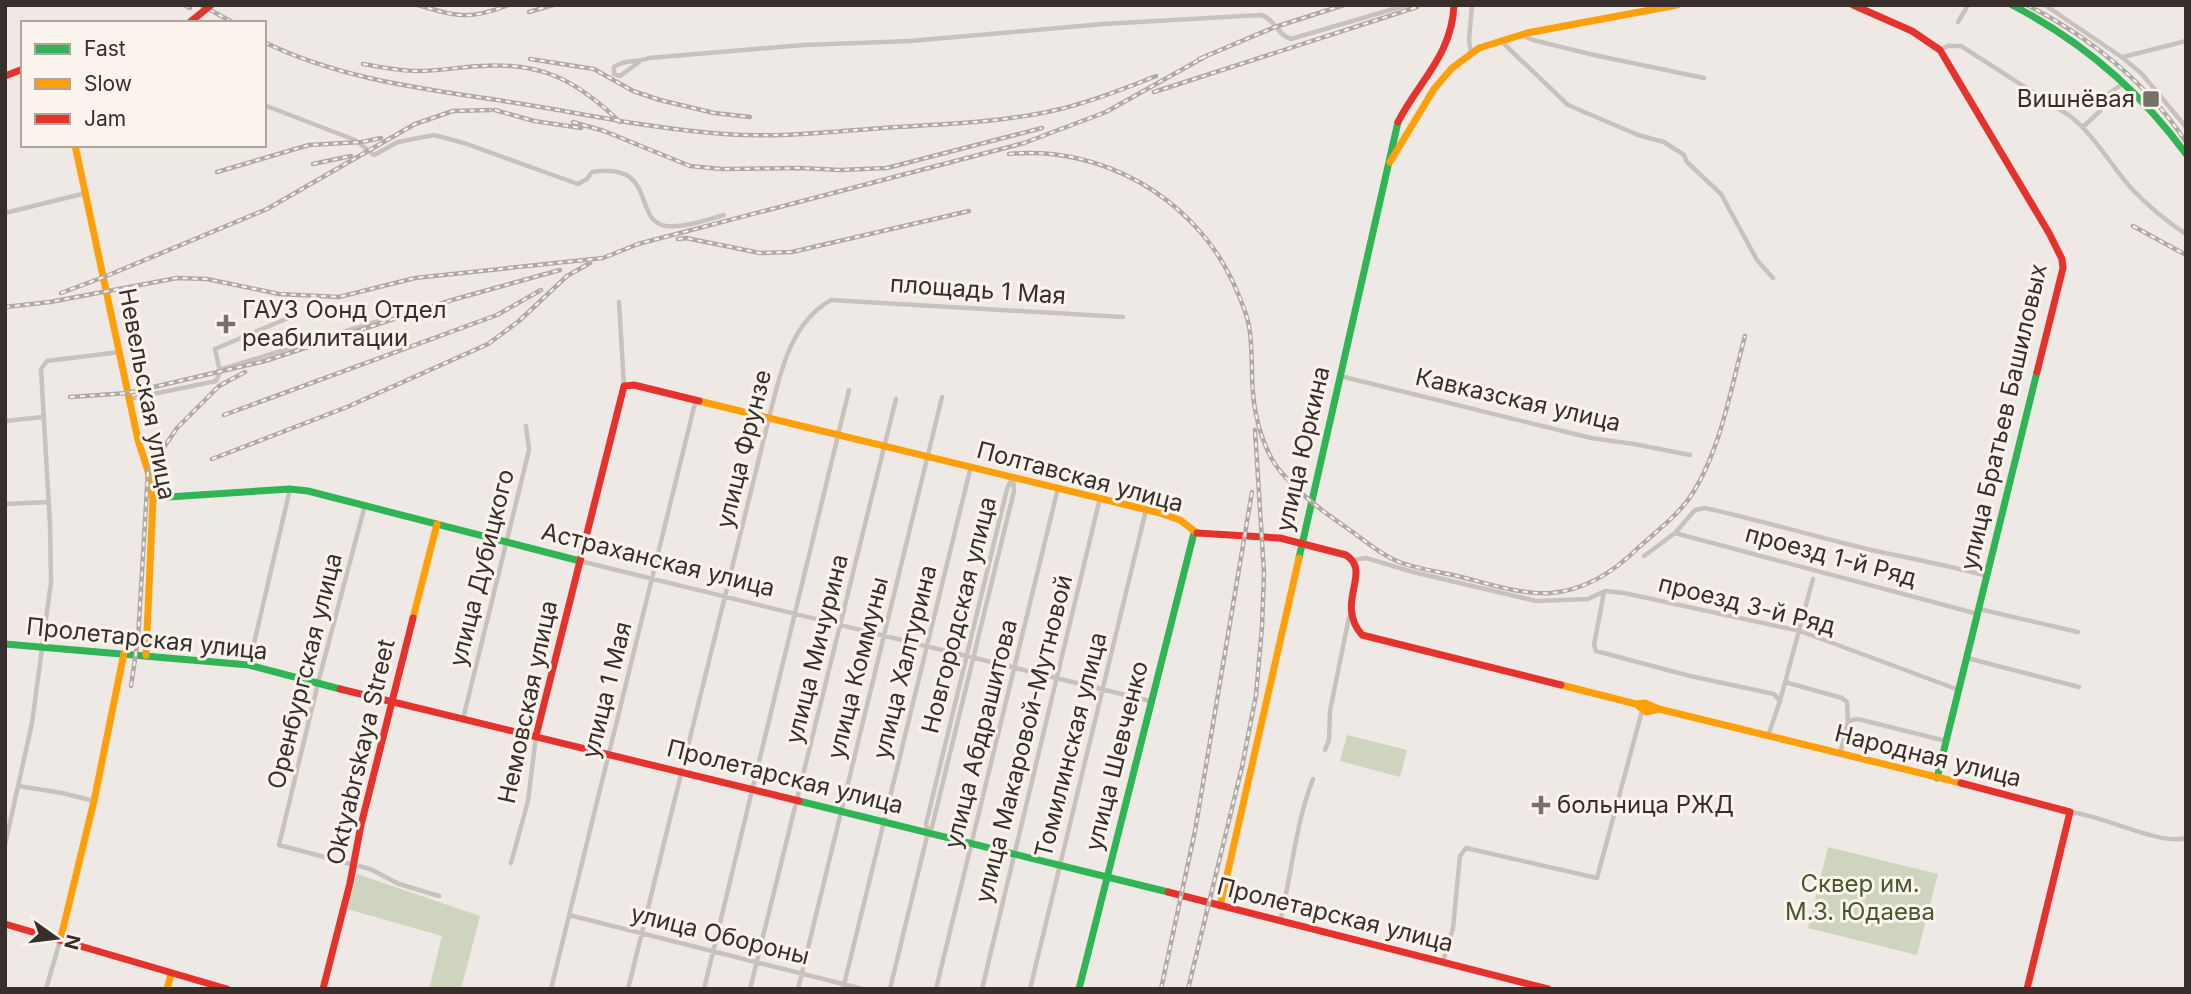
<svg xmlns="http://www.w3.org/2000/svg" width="2191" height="994" font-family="Inter,sans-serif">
<rect width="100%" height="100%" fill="#eee9e4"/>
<!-- green -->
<path fill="#cfd4be" d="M 1347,735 L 1407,750 L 1400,777 L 1340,761 Z
M 1828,847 L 1938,874 L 1917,955 L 1808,928 Z
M 357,874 L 480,916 L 461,989 L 429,989 L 442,936 L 347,909 Z"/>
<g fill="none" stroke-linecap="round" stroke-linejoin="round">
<!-- street -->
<path stroke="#c8c2bc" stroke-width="4.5" d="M 2045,5 L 2123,58 L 2142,74 L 2186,127
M 1958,22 L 1968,5
M 1522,35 L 1533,40 L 1594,55 L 1704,78
M 1500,40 L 1568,105 L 1638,135 L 1664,142 L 1684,155 L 1687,162 L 1721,194 L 1757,260 L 1773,278
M 1940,50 L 1948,46 L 1961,46 L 2070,116 C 2095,136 2110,164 2131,188 C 2148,206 2166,221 2186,234
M 1471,52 L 1469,40 L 1472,5
M 2123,57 L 2186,41
M 639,62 L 620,76 L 614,74 L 614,67 C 624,59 637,63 649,58 L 804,45 L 910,41 L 1103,24 L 1261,15 C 1275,19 1277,35 1291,39 L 1407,5
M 264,105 L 355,140 L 374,155 L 398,142 L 434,135 L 464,143 L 578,184 L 587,179 L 592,172 C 658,161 632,221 666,226 C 685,228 706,220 724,215
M 2083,127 L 2100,111 L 2108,94 L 2124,83
M 5,213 L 86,193
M 619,302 L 624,386
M 219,370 L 385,319
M 1340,376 L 1591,438 L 1634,444 L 1690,455
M 129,399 L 216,381 L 220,372 L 215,349 L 288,318
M 5,421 L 43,417
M 5,504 L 49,502
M 365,505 L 318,683 L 279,845 L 370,869 L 399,884 L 439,896
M 1675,533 L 1978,614
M 1644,556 L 1675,533 L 1695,510 L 1705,508 C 1759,520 1813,536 1867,549 C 1907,558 1947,565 1987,576
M 1354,560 L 1366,558 L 1413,572 L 1536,601 L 1588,599 L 1605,591 L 1624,593 L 1800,631 L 1959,690
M 580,561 L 1150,701
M 1604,592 L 1594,645 L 1596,651 L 1690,676 L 1774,694 L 1780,701 L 1768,736
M 1979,609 L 2078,632
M 1967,658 L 2079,687
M 249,665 L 290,489
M 1785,682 L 1842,698 L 1847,702 L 1848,721 L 1840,754
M 1780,701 L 1813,579
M 463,719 L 529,450 L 526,426
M 1848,721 L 1858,719 L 1946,741
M 1325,750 L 1329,740 L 1330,711 L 1349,617
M 19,786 L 62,793 L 94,801
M 2070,812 C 2102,815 2161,846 2186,838
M 928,832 L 926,824 L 1007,489 L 1012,478
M 5,845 L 32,723 L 51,582 L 50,525 L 41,369 L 47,361 L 120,352
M 511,863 L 528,801 L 536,736
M 569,915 L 863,989
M 1280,921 C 1292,874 1295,825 1313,779
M 1443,962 L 1453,928 L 1460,856 L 1466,848 L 1597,878 L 1642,711
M 46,989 L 60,941
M 551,989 L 696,399
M 628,989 L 769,418 C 780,375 789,324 831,300 L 1123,317
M 704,989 L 849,390
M 750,989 L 896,399
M 798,989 L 942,397
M 843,989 L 971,466
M 890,989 L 928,832 L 932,827 L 1014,491 L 1013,477
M 936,989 L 1058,488
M 982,989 L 1100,498
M 1030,989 L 1146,510"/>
<!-- fast -->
<path stroke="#30b455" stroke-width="7" d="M 2012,5 C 2082,41 2140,91 2186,154
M 153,498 L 290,489 L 308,491 L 580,561
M 1299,558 L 1398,122
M 5,644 L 249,665 L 340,689
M 1937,778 L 2037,372
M 799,801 L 1168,892
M 1079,989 L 1194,533"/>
<!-- slow -->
<path stroke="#ff9f0a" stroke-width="7" d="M 75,145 L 138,440 L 148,471 L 153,498 L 146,655
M 1390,162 L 1434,89 L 1452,68 L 1479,48 L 1527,33 L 1677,5
M 699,401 L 1160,513 L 1180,520 L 1197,533
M 413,618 L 437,524
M 1561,685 L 1636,704 L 1645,703 L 1659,709 L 1961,783
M 1636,704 L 1646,712 L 1659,709
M 1220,906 L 1299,558
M 60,941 L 94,801 L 124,653
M 167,989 L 171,974"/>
<!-- jam -->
<path stroke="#e5322d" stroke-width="7" d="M 1853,5 L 1912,31 L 1940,50 L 2049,233 L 2062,259 L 2063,268 L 2037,372
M 5,76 L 23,69
M 1398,122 C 1419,81 1452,55 1454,5
M 1197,533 L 1280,538 L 1346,555 C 1373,572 1334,602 1362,635 L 1561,685
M 340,689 L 799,801
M 536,736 L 624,386 L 634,385 L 699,401
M 1961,783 L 2070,812 L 2027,989
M 1168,892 L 1548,989
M 5,924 L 227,989
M 323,989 L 350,883 L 361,825 L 413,618"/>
<defs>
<path id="rail" d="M 184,5 L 190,8
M 201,5 L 234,23
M 418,5 C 458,17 469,20 509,5
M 2027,5 C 2090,37 2147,83 2186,142
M 529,12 L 553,5
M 264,42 C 342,80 426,89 510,102 C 581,113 652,129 724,134 C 777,138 830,132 883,128 C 940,124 1000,123 1056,110 C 1091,102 1124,89 1156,76
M 530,59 L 594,69 L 633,91 L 660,100 L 714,113 L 750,117
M 1199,59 L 1275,27 L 1344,5
M 363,64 C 381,67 399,71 417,71 C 438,71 460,67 481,66 C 542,62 576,80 620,122
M 1154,92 L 1417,7
M 495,110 L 534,121 L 581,128
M 573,122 L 604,131 L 690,166 L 721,169 L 800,168 L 840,170 L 887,168 L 1042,128
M 1009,154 C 1101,145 1191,197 1231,278 C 1238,293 1246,310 1249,326 C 1253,348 1251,371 1253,393 C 1255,419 1264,452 1281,472 C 1302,497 1328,515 1354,533 C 1369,544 1385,557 1402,563 C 1419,569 1439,572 1457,576 C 1487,583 1520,595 1551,593 C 1586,590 1615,571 1639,547 C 1658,530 1681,513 1694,491 C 1722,445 1731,387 1745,336
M 313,164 L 351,156
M 217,172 L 309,145 L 362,142 L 381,138
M 2133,226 L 2186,255
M 678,239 L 686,238 L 760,253 L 792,252 L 969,211
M 61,293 L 104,277 L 267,209 L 415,124 L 453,111 L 491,110
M 5,307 L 50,302 L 177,278 L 207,279 L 279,294 L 339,297 L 415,278 L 603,258 L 638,244 L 1024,143 L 1106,112 L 1208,55
M 70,397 L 128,393 L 265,361 L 452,300 L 560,270
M 224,415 L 497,315 L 541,290
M 212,459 L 347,407 L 488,344 L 519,321 L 567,276 L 590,263
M 131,686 L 138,639 L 148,471 L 177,428 L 219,386 L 245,372
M 1161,989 L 1195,831 L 1252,492
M 1188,989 L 1242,767 L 1256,695 L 1262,627 L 1264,573 L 1255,430"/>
</defs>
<!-- rail casing -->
<use href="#rail" stroke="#b0aaa6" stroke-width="4.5"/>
<!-- rail -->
<use href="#rail" stroke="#faf4ec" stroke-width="2" stroke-dasharray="5" stroke-linecap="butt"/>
<!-- jam-bridge -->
<path stroke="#e5322d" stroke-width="7" d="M 189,23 L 211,5"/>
</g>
<!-- markers -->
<g fill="#78706b" stroke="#faf4ec" stroke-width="2.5">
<rect x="2142" y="90" width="18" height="18" rx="3.5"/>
<path d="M222.5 313.5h7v7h7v7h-7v7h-7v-7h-7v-7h7z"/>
<path d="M1537.5 794.5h7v7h7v7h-7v7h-7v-7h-7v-7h7z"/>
</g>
<g text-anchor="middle" stroke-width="6" stroke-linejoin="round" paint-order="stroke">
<!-- poi labels -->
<g font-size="24" fill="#392f2a" stroke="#faf4ec" text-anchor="start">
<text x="2135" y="107" text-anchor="end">Вишнёвая</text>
<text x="242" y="318">ГАУЗ Оонд Отдел<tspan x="242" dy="28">реабилитации</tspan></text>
<text x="1557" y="813">больница РЖД</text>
</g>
<!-- street labels -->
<g font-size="24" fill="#392f2a" stroke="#faf4ec">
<text transform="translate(978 290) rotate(4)" y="8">площадь 1 Мая</text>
<text transform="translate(147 394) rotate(79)" y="8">Невельская улица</text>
<text transform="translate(1518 400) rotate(13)" y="8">Кавказская улица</text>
<text transform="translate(2004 417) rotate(-77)" y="8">улица Братьев Башиловых</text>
<text transform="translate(744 449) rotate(-76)" y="8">улица Фрунзе</text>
<text transform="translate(1303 449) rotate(-77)" y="8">улица Юркина</text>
<text transform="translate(1080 477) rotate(15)" y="8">Полтавская улица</text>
<text transform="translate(1831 556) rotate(15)" y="8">проезд 1-й Ряд</text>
<text transform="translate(658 560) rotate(14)" y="8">Астраханская улица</text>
<text transform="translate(482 568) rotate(-76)" y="8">улица Дубицкого</text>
<text transform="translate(1747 605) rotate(14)" y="8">проезд 3-й Ряд</text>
<text transform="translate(959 615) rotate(-76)" y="8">Новгородская улица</text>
<text transform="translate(147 639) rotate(6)" y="8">Пролетарская улица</text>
<text transform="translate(817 649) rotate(-76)" y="8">улица Мичурина</text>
<text transform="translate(905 662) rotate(-76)" y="8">улица Халтурина</text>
<text transform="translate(858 668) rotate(-76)" y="8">улица Коммуны</text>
<text transform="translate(305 671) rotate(-76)" y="8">Оренбургская улица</text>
<text transform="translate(607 690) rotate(-76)" y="8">улица 1 Мая</text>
<text transform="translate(528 702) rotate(-78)" y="8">Немовская улица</text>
<text transform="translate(981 734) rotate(-76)" y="8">улица Абдрашитова</text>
<text transform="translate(1024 739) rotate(-76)" y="8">улица Макаровой-Мутновой</text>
<text transform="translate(1071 745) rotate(-76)" y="8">Томилинская улица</text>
<text transform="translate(361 752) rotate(-77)" y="8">Oktyabrskaya Street</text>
<text transform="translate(1117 756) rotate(-76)" y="8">улица Шевченко</text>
<text transform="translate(1928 756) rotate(14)" y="8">Народная улица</text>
<text transform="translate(785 777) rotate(14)" y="8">Пролетарская улица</text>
<text transform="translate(1335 915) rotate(14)" y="8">Пролетарская улица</text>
<text transform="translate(720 935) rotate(14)" y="8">улица Обороны</text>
</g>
<!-- park labels -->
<g font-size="24" fill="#48572e" stroke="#faf4ec">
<text x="1860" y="892">Сквер им.<tspan x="1860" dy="28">М.З. Юдаева</tspan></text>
</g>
</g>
<!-- border -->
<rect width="2191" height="994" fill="none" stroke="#392f2a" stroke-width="14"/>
<!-- legend -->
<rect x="21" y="21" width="245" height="126" fill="#faf4ec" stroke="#ada59e" stroke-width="2"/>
<rect x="35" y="44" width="35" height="10" fill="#30b455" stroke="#ada59e" stroke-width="2"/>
<text x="84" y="56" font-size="21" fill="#392f2a">Fast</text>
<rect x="35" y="79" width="35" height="10" fill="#ff9f0a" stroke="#ada59e" stroke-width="2"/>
<text x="84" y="91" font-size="21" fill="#392f2a">Slow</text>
<rect x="35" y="114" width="35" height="10" fill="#e5322d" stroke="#ada59e" stroke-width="2"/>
<text x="84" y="126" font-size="21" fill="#392f2a">Jam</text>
<!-- north arrow -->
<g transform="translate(56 938) rotate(104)" stroke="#faf4ec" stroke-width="5" paint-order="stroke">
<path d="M0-5L12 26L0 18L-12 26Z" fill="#392f2a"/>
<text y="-10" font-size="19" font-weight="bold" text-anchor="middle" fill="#392f2a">N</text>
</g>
</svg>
